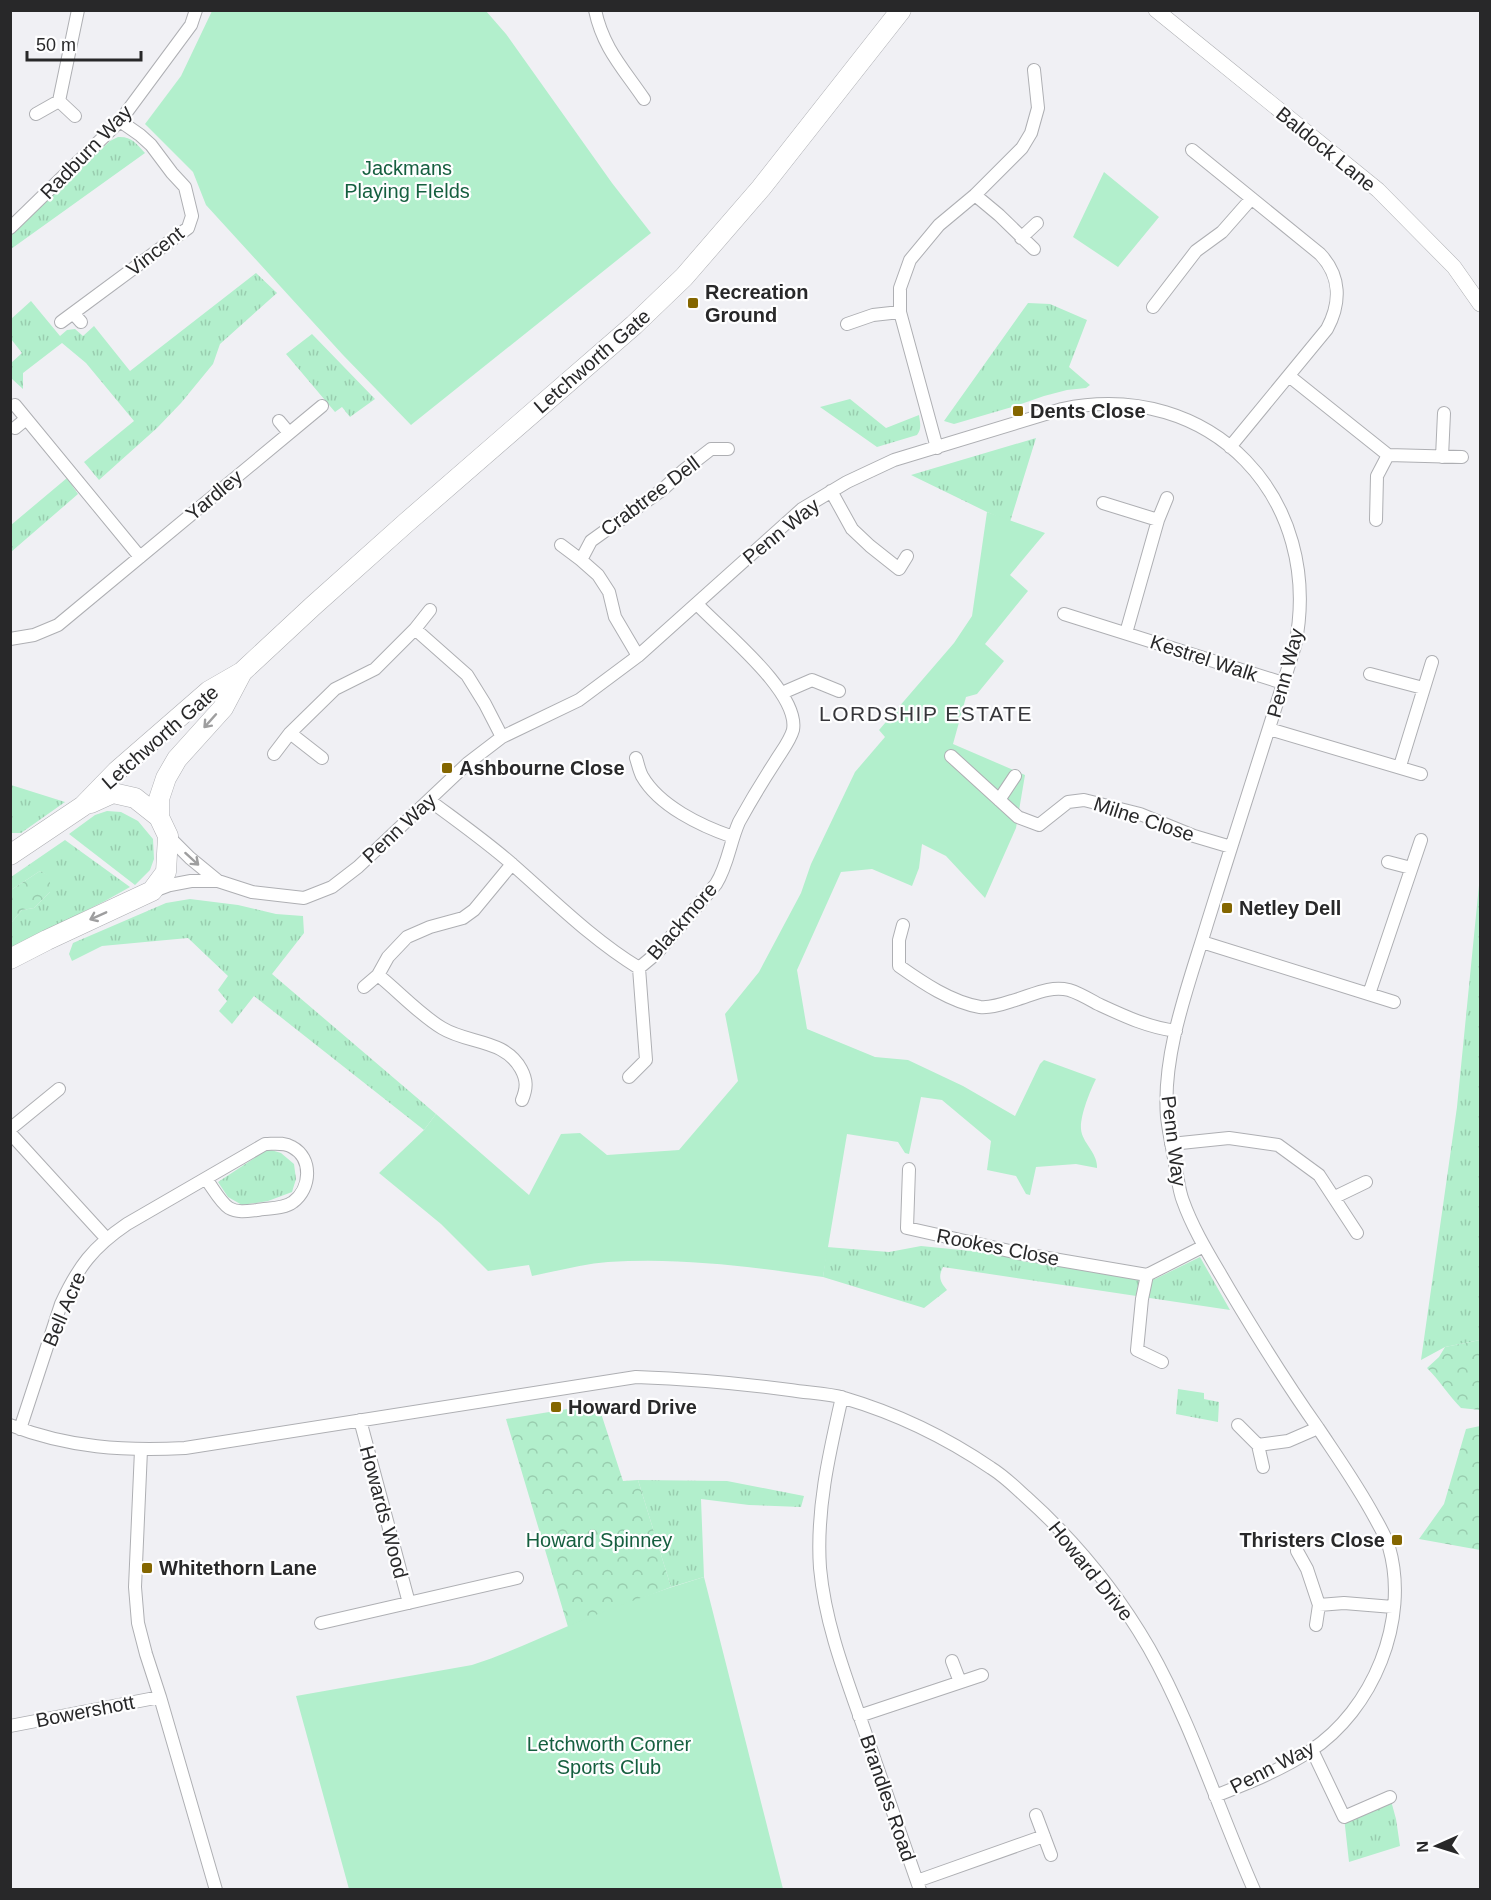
<svg xmlns="http://www.w3.org/2000/svg" width="1491" height="1900" font-family="Arial,sans-serif">
<defs>
<pattern id="grass-tufts" width="24" height="20" patternUnits="userSpaceOnUse" patternTransform="scale(1.5)"><rect width="24" height="20" fill="#b2efcc"/><path d="M3 7l-1-3M5 7V3M7 7l1-3M15 17l-1-3M17 17v-4M19 17l1-3" fill="none" stroke="#99cdaf"/></pattern>
<pattern id="forest-crowns" width="20" height="18" patternUnits="userSpaceOnUse" patternTransform="scale(1.5)"><rect width="20" height="18" fill="#b2efcc"/><path d="M2 6a3 3 0 1 1 6 0M12 15a3 3 0 1 1 6 0" fill="none" stroke="#99cdaf"/></pattern>
</defs>
<rect width="100%" height="100%" fill="#f0f0f4"/>
<!-- grass -->
<path fill="url(#grass-tufts)" d="M 118,137 C 131,136 137,144 145,153 L 11,249 L 11,235 L 110,141 Z
M 256,273 L 277,293 L 220,344 L 213,364 L 181,403 L 157,428 L 99,480 L 84,462 L 134,421 L 86,363 L 62,343 L 23,373 L 23,389 L 11,378 L 11,363 L 22,353 L 11,339 L 11,319 L 31,301 L 60,336 L 67,330 L 75,329 L 83,336 L 94,326 L 130,371 Z
M 1028,303 L 1050,304 L 1087,320 L 1069,367 L 1090,385 L 1086,388 L 1067,390 L 1044,396 L 1012,407 L 954,424 L 944,421 Z
M 312,334 L 375,399 L 350,417 L 342,407 L 335,412 L 286,354 Z
M 850,399 L 886,428 L 919,415 C 920,423 922,428 917,435 L 877,447 L 820,407 Z
M 1036,438 L 1010,522 L 987,512 L 911,475 Z
M 67,478 L 78,494 L 11,552 L 11,525 Z
M 11,785 L 65,802 L 21,833 L 11,833 Z
M 107,811 L 121,812 L 138,821 L 153,839 L 154,859 L 150,870 L 135,885 L 69,834 L 95,815 Z
M 65,840 L 130,887 L 105,901 L 11,948 L 11,923 L 22,910 L 34,908 L 50,892 L 50,877 L 40,871 L 11,890 L 11,877 Z
M 1480,875 L 1480,1340 L 1445,1347 L 1421,1360 L 1457,1107 Z
M 190,899 L 238,905 L 276,914 L 303,916 L 304,933 L 272,974 L 436,1114 L 424,1130 L 254,996 L 232,1024 L 219,1011 L 227,1001 L 218,990 L 228,976 L 188,938 L 102,946 L 72,961 L 69,954 L 73,943 L 166,903 Z
M 268,1149 L 281,1153 L 294,1164 L 296,1179 L 292,1192 L 268,1201 L 242,1205 L 228,1197 L 218,1182 Z
M 921,1246 L 1011,1255 L 1155,1279 L 1200,1257 L 1230,1310 L 943,1267 C 938,1277 940,1282 947,1290 L 924,1308 L 823,1277 L 827,1247 L 889,1252 Z
M 1178,1389 L 1204,1393 L 1204,1399 L 1219,1402 L 1218,1422 L 1176,1414 Z
M 638,1480 L 727,1481 L 804,1496 L 801,1507 L 749,1505 L 701,1499 L 704,1577 L 671,1587 Z
M 1390,1797 L 1396,1819 L 1400,1846 L 1349,1862 L 1344,1817 Z"/>
<!-- forest -->
<path fill="url(#forest-crowns)" d="M 40,871 L 50,876 L 50,892 L 34,908 L 22,910 L 11,923 L 11,890 Z
M 1480,1340 L 1480,1410 L 1461,1408 C 1449,1396 1440,1381 1427,1368 L 1439,1357 L 1445,1347 Z
M 598,1404 L 623,1481 L 638,1480 L 671,1587 L 568,1627 L 506,1419 Z
M 1480,1426 L 1480,1550 L 1419,1539 L 1444,1504 L 1466,1429 Z"/>
<!-- green -->
<path fill="#b2efcc" d="M 212,11 L 486,11 L 506,34 L 612,183 L 651,233 L 411,425 L 343,355 L 206,205 L 193,172 L 145,124 L 181,76 Z
M 1104,172 L 1159,217 L 1118,267 L 1073,237 Z
M 987,512 L 1045,533 L 1010,575 L 1028,591 L 985,644 L 1004,661 L 977,694 L 966,697 L 953,744 L 1025,775 L 1016,828 L 985,898 L 946,856 L 922,844 L 919,868 L 912,886 L 872,869 L 841,872 L 797,970 L 807,1029 L 875,1057 L 908,1060 L 963,1086 L 1015,1116 L 1040,1064 L 1044,1060 L 1096,1079 C 1090,1091 1080,1116 1081,1129 C 1082,1143 1098,1153 1097,1168 L 1076,1164 L 1036,1167 L 1030,1195 L 1026,1194 L 1016,1176 L 987,1170 L 991,1141 L 942,1100 L 921,1097 L 909,1154 L 905,1153 L 898,1142 L 847,1134 L 823,1277 C 752,1267 681,1257 608,1262 C 583,1264 557,1271 532,1276 L 529,1265 L 488,1271 L 441,1224 L 379,1173 L 424,1130 L 436,1114 L 529,1195 L 561,1134 L 580,1133 L 607,1155 L 679,1150 L 738,1081 L 725,1014 L 759,972 L 801,893 L 811,864 L 855,772 L 885,737 L 879,730 L 954,643 L 972,616 Z
M 704,1577 L 783,1889 L 349,1889 L 296,1696 L 472,1665 C 504,1655 535,1640 566,1627 C 611,1608 657,1591 704,1577 Z"/>
<g fill="none" stroke-linecap="round" stroke-linejoin="round">
<defs>
<path id="minor" d="M 595,10 C 603,48 623,68 644,99
M 59,101 L 78,10
M 36,114 L 59,101 L 75,116
M 1192,150 L 1320,254 C 1341,276 1341,303 1327,329 L 1230,447
M 975,195 L 999,215 L 1034,249
M 10,228 L 120,121 L 191,25 L 196,10
M 1021,238 L 1037,223
M 1153,307 L 1196,251 L 1222,232 L 1251,199
M 73,313 L 81,322
M 61,322 L 188,228 L 192,216 L 185,187 L 172,173 L 151,145 L 140,135 L 120,121
M 847,324 L 873,315 L 900,312
M 1289,376 L 1388,455 L 1462,457
M 15,405 L 140,557
M 279,421 L 289,433
M 15,428 L 26,419
M 937,448 L 900,312 L 900,288 L 910,260 L 939,225 L 975,195 L 1022,148 L 1031,133 L 1038,108 L 1034,70
M 1442,457 L 1444,413
M 831,491 L 852,529 L 870,546 L 899,569 L 907,556
M 1103,503 L 1158,520
M 1376,520 L 1377,476 L 1388,455
M 561,545 L 581,560 L 598,575 L 609,592 L 615,617 L 638,656
M 581,560 L 591,541 L 662,490 L 684,470 L 711,449 L 728,449
M 1064,614 L 1283,683
M 415,629 L 467,675 L 485,704 L 502,737
M 1126,633 L 1158,520 L 1167,498
M 10,639 L 34,635 L 58,625 L 322,406
M 1370,674 L 1423,688
M 782,693 L 812,680 L 839,691
M 1269,729 L 1421,774
M 290,733 L 322,758
M 274,754 L 290,733 L 335,689 L 375,669 L 415,629 L 430,610
M 951,756 L 1018,817 L 1039,825 L 1068,802 L 1084,800 L 1140,814 L 1194,836 L 1231,847
M 636,758 C 638,764 639,770 642,776 C 659,806 701,826 733,837
M 1400,766 L 1432,662
M 429,800 C 457,821 487,842 513,865 C 554,901 593,940 639,968 L 657,953 L 716,884 C 728,865 730,842 739,822 C 750,802 762,782 775,762 C 781,752 790,741 793,730 C 800,692 721,630 697,604
M 999,800 L 1015,776
M 168,836 L 190,858 L 218,881
M 1388,862 L 1411,868
M 154,891 L 170,885 L 191,881 L 218,881 L 252,892 L 304,898 L 332,887 L 358,867 L 468,763 L 502,737 L 579,700 L 638,656 L 802,509 L 847,482 L 894,460 L 1062,409 C 1211,378 1325,499 1295,646 C 1266,738 1236,831 1207,924 C 1189,984 1162,1053 1167,1117 C 1169,1134 1173,1152 1176,1169 C 1178,1179 1179,1191 1183,1201 C 1194,1232 1213,1261 1229,1289 C 1257,1336 1286,1383 1318,1428 C 1338,1458 1358,1486 1375,1518 C 1380,1527 1386,1537 1389,1547 C 1410,1620 1373,1710 1310,1751 C 1281,1770 1248,1783 1215,1796
M 903,925 L 899,940 L 899,966 C 923,983 951,1002 980,1007 C 989,1008 1003,1004 1012,1001 C 1031,996 1049,985 1069,990 C 1079,993 1089,999 1098,1004 C 1124,1016 1147,1027 1176,1031
M 1202,942 L 1394,1002
M 378,975 C 398,991 420,1015 442,1028 C 468,1044 505,1039 521,1069 C 527,1080 527,1088 522,1100
M 364,987 L 378,975 L 388,957 L 407,937 L 430,927 L 463,918 L 474,910 L 512,864
M 1369,994 L 1421,840
M 629,1077 L 646,1060 L 639,968
M 10,1129 L 59,1089
M 10,1133 L 106,1238
M 1171,1144 L 1229,1138 L 1278,1145 L 1319,1175 L 1357,1233
M 909,1169 L 907,1228 L 1018,1253 L 1147,1275 L 1204,1246
M 1335,1197 L 1366,1182
M 1147,1275 L 1142,1299 L 1137,1350 L 1162,1362
M 842,1397 C 829,1454 816,1510 820,1568 C 825,1623 845,1675 863,1726 C 882,1781 901,1835 920,1890
M 360,1420 L 409,1603
M 10,1425 C 69,1448 124,1451 185,1448 L 636,1377 C 688,1379 739,1383 790,1390 C 808,1393 827,1393 844,1398 C 895,1413 947,1438 991,1468 C 1004,1476 1015,1487 1026,1497 C 1075,1541 1116,1591 1149,1648 C 1191,1722 1219,1811 1254,1890
M 1238,1425 L 1258,1445 L 1263,1467
M 20,1429 L 61,1304 C 78,1267 93,1247 127,1224 L 265,1144 C 274,1144 284,1142 292,1147 C 313,1158 311,1189 293,1202 C 284,1209 268,1208 257,1210 C 248,1211 238,1213 229,1208 C 220,1202 213,1188 206,1179
M 1258,1445 L 1288,1441 L 1318,1428
M 141,1450 L 135,1587 L 138,1623 L 146,1654 L 160,1697 L 216,1890
M 1297,1551 L 1307,1569 L 1319,1605 L 1316,1625
M 1319,1605 L 1344,1603 L 1393,1607
M 321,1623 L 517,1578
M 952,1661 L 960,1682
M 859,1716 L 982,1675
M 10,1726 L 160,1697
M 1312,1750 L 1344,1817 L 1390,1797
M 1036,1815 L 1051,1855
M 917,1881 L 1044,1836"/>
<path id="tertiary" d="M 1156,10 L 1378,190 L 1454,267 L 1480,304"/>
<path id="primary" d="M 91,803 L 113,793 L 135,798 L 159,817
M 10,855 L 83,806 L 117,771 L 209,691 L 242,672 L 313,606 L 407,522 L 634,325 L 684,277 L 761,188 L 901,10
M 10,959 L 47,940 L 152,891 L 166,872 L 168,836 L 159,817 L 159,799 L 166,778 L 177,759 L 223,708 L 242,672"/>
</defs>
<!-- minor casing -->
<use href="#minor" stroke="#aeafb3" stroke-width="14"/>
<!-- tertiary casing -->
<use href="#tertiary" stroke="#aeafb3" stroke-width="16"/>
<!-- primary casing -->
<use href="#primary" stroke="#aeafb3" stroke-width="21"/>
<!-- minor -->
<use href="#minor" stroke="#fff" stroke-width="12"/>
<!-- tertiary -->
<use href="#tertiary" stroke="#fff" stroke-width="15"/>
<!-- primary -->
<use href="#primary" stroke="#fff" stroke-width="20"/>
</g>
<!-- one-way arrows -->
<defs><path id="oneway-shaft" d="M-6 0H5M1.5-3L5.5 0L1.5 3" fill="none" stroke-width="1.6" stroke-linecap="round" stroke-linejoin="round" transform="scale(1.5)"/></defs>
<g stroke="#9e9e9f">
<use href="#oneway-shaft" transform="translate(210 721) rotate(132)"/>
<use href="#oneway-shaft" transform="translate(192 859) rotate(42)"/>
<use href="#oneway-shaft" transform="translate(98 916) rotate(156)"/>
</g>
<!-- markers -->
<g fill="#846600" stroke="#fefeff" stroke-width="2">
<rect x="687" y="297" width="12" height="12" rx="3"/>
<rect x="1012" y="405" width="12" height="12" rx="3"/>
<rect x="441" y="762" width="12" height="12" rx="3"/>
<rect x="1221" y="902" width="12" height="12" rx="3"/>
<rect x="550" y="1401" width="12" height="12" rx="3"/>
<rect x="1391" y="1534" width="12" height="12" rx="3"/>
<rect x="141" y="1562" width="12" height="12" rx="3"/>
</g>
<g text-anchor="middle" stroke-width="4.5" stroke-linejoin="round" paint-order="stroke">
<!-- street labels -->
<g font-size="20" fill="#282829" stroke="#fefeff">
<text transform="translate(1326 149) rotate(39)" y="7">Baldock Lane</text>
<text transform="translate(86 152) rotate(-46)" y="7">Radburn Way</text>
<text transform="translate(155 251) rotate(-38)" y="7">Vincent</text>
<text transform="translate(592 361) rotate(-41)" y="7">Letchworth Gate</text>
<text transform="translate(214 495) rotate(-40)" y="7">Yardley</text>
<text transform="translate(650 496) rotate(-37)" y="7">Crabtree Dell</text>
<text transform="translate(781 531) rotate(-39)" y="7">Penn Way</text>
<text transform="translate(1204 658) rotate(18)" y="7">Kestrel Walk</text>
<text transform="translate(1285 673) rotate(-75)" y="7">Penn Way</text>
<text transform="translate(160 737) rotate(-41)" y="7">Letchworth Gate</text>
<text transform="translate(1144 819) rotate(18)" y="7">Milne Close</text>
<text transform="translate(399 828) rotate(-43)" y="7">Penn Way</text>
<text transform="translate(682 921) rotate(-49)" y="7">Blackmore</text>
<text transform="translate(1174 1141) rotate(83)" y="7">Penn Way</text>
<text transform="translate(998 1247) rotate(11)" y="7">Rookes Close</text>
<text transform="translate(64 1309) rotate(-67)" y="7">Bell Acre</text>
<text transform="translate(384 1512) rotate(75)" y="7">Howards Wood</text>
<text transform="translate(1091 1571) rotate(51)" y="7">Howard Drive</text>
<text transform="translate(85 1711) rotate(-11)" y="7">Bowershott</text>
<text transform="translate(1272 1767) rotate(-27)" y="7">Penn Way</text>
<text transform="translate(888 1798) rotate(71)" y="7">Brandles Road</text>
</g>
<!-- park labels -->
<g font-size="20" fill="#155f3f" stroke="#fefeff">
<text x="407" y="175">Jackmans<tspan x="407" dy="23">Playing FIelds</tspan></text>
<text x="599" y="1547">Howard Spinney</text>
<text x="609" y="1751">Letchworth Corner<tspan x="609" dy="23">Sports Club</tspan></text>
</g>
<!-- poi labels -->
<g font-size="20" font-weight="bold" fill="#282829" stroke="#fefeff" text-anchor="start">
<text x="705" y="299">Recreation<tspan x="705" dy="23">Ground</tspan></text>
<text x="1030" y="418">Dents Close</text>
<text x="459" y="775">Ashbourne Close</text>
<text x="1239" y="915">Netley Dell</text>
<text x="568" y="1414">Howard Drive</text>
<text x="1385" y="1547" text-anchor="end">Thristers Close</text>
<text x="159" y="1575">Whitethorn Lane</text>
</g>
<!-- neighbourhood labels -->
<g font-size="21" letter-spacing="1.5" fill="#36363a" stroke="#fefeff">
<text x="926" y="721">LORDSHIP ESTATE</text>
</g>
</g>
<!-- border -->
<rect width="1491" height="1900" fill="none" stroke="#282829" stroke-width="24"/>
<!-- north arrow -->
<g transform="translate(1437 1846) rotate(267)" stroke="#fefeff" stroke-width="4.5" paint-order="stroke">
<path d="M0-4.5L10 22L0 15L-10 22Z" fill="#282829"/>
<text y="-9" font-size="16" font-weight="bold" text-anchor="middle" fill="#282829">N</text>
</g>
<!-- scale -->
<path d="M27 51v9h114v-9" fill="none" stroke="#282829" stroke-width="3"/>
<text x="36" y="51" font-size="18" fill="#282829" stroke="#fefeff" stroke-width="4.5" paint-order="stroke">50 m</text>
</svg>
